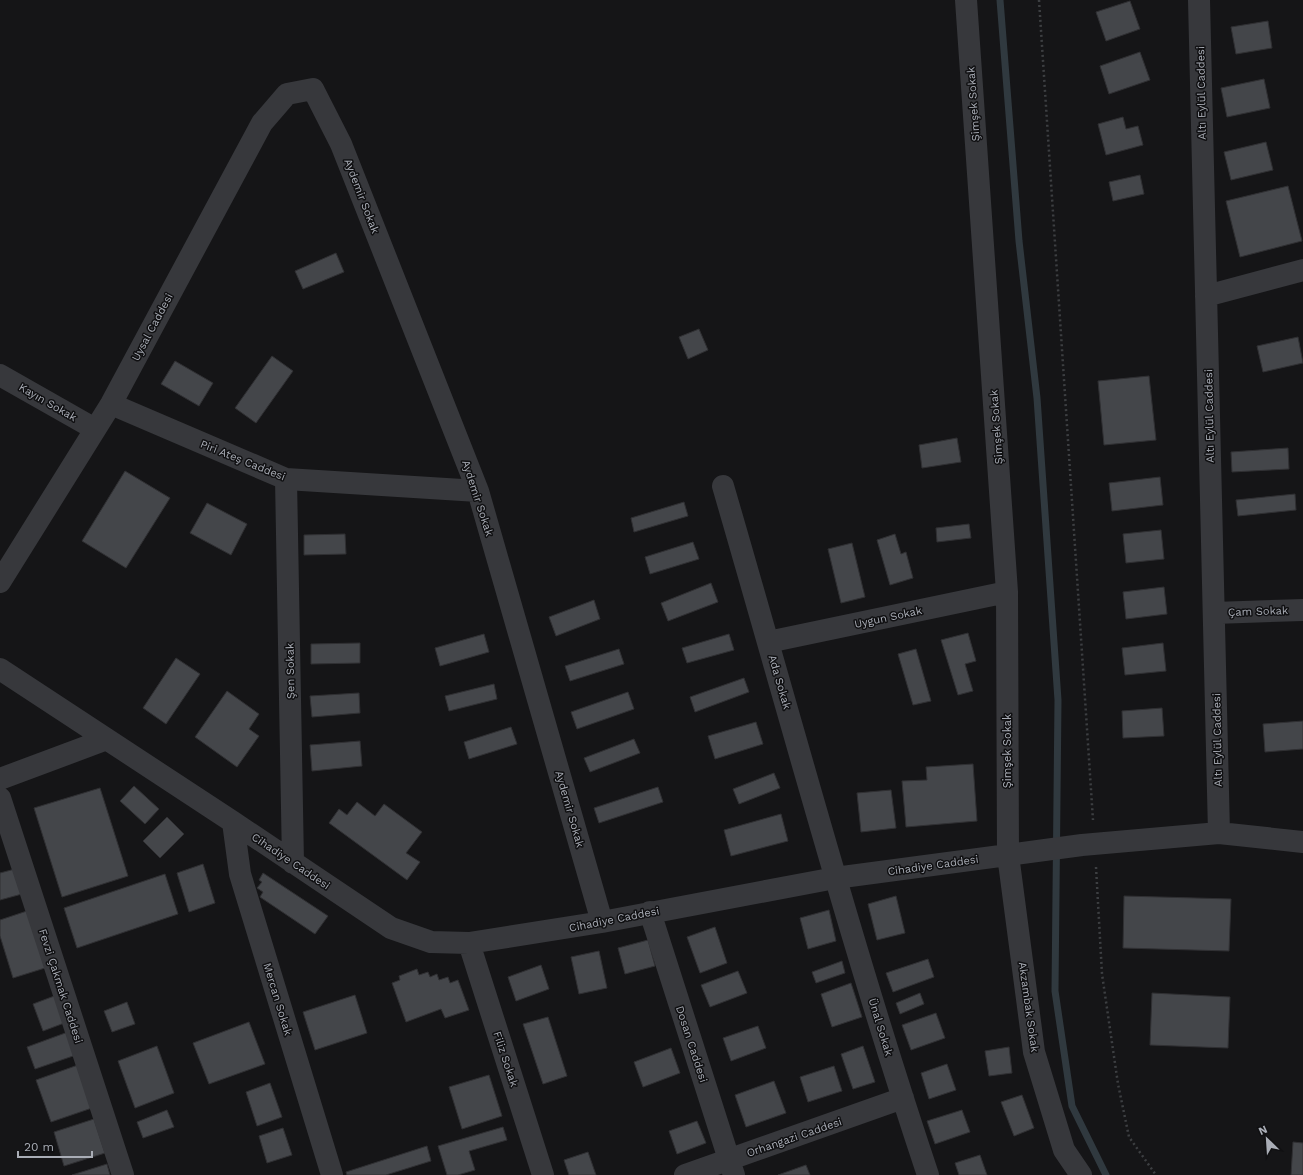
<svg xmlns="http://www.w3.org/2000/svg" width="1303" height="1175" font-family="'Work Sans',sans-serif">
<rect width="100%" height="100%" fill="#151517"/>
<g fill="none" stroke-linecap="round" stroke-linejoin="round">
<!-- stream -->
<path stroke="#30393f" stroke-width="7" d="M 1000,0 L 1019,241 L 1037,398 L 1058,700 L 1055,991 L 1072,1106 L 1106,1175"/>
</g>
<!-- building -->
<path fill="#44464a" stroke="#303033" d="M 1130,1 L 1140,29 L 1106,41 L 1096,12 Z
M 1268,21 L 1272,48 L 1236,54 L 1231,27 Z
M 1140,52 L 1150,80 L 1109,94 L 1100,66 Z
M 1264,79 L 1270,108 L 1227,117 L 1221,88 Z
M 1123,117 L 1126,129 L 1138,126 L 1143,145 L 1106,155 L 1098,124 Z
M 1266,142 L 1273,170 L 1231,180 L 1224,152 Z
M 1140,175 L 1144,194 L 1113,201 L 1109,182 Z
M 1288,186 L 1302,241 L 1240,257 L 1226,201 Z
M 336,253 L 344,272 L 303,289 L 295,271 Z
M 699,329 L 708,350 L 688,359 L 679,337 Z
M 1298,337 L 1303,363 L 1263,372 L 1257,346 Z
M 272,356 L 293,371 L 256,423 L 235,408 Z
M 175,361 L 213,383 L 199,406 L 161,384 Z
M 1149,376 L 1156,440 L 1104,445 L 1098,381 Z
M 957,438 L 961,462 L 922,468 L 919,445 Z
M 1288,448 L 1289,469 L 1232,472 L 1231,452 Z
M 125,471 L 170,498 L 126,568 L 82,541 Z
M 1160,477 L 1163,505 L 1112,511 L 1109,483 Z
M 1295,494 L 1296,510 L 1238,516 L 1236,500 Z
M 684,502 L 688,516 L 634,532 L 631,518 Z
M 207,503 L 247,524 L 231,555 L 190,533 Z
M 969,524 L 971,538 L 937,542 L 936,528 Z
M 1161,530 L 1164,559 L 1126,563 L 1123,534 Z
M 345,534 L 346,554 L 304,555 L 304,535 Z
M 895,534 L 901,554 L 906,552 L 913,578 L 890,585 L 877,540 Z
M 693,542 L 699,559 L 650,574 L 645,557 Z
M 852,543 L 865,597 L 841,603 L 828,549 Z
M 711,583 L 718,602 L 668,621 L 661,603 Z
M 1164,587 L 1167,614 L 1126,619 L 1123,592 Z
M 594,600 L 600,619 L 556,636 L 549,617 Z
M 968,633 L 976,661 L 965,664 L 973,691 L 958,695 L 941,640 Z
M 484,634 L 489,652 L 440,666 L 435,648 Z
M 729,634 L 734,650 L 687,663 L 682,648 Z
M 360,643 L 360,663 L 311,664 L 311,644 Z
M 1163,643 L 1166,671 L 1125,675 L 1122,648 Z
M 619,649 L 624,664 L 570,681 L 565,666 Z
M 916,649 L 931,701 L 913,705 L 898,654 Z
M 176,658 L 200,674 L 166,724 L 143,708 Z
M 744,678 L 749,692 L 695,712 L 690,697 Z
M 494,684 L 497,699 L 449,711 L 445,696 Z
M 227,691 L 259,714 L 249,729 L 259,736 L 237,767 L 195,737 Z
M 628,692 L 634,709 L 577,729 L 571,712 Z
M 359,693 L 360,713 L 312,717 L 310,696 Z
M 1162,708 L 1164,736 L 1123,738 L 1122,711 Z
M 1303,721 L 1303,749 L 1265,752 L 1263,724 Z
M 756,722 L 763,744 L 715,759 L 708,736 Z
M 511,727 L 517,744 L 469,759 L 464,742 Z
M 634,739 L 640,753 L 590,772 L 584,758 Z
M 360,741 L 362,766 L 312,771 L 310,745 Z
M 973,764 L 977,821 L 906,827 L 902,781 L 927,780 L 926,767 Z
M 774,773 L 780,788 L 739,804 L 733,789 Z
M 134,786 L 159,809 L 145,824 L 120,801 Z
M 658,787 L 663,802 L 599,823 L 594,808 Z
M 100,788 L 128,876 L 62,897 L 34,808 Z
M 891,790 L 896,828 L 861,832 L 857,793 Z
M 357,802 L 375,816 L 384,804 L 422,832 L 406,853 L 420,862 L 407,880 L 329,823 L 339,809 L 347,815 Z
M 781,814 L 788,841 L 731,856 L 724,830 Z
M 167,817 L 184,834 L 160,858 L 143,841 Z
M 203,864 L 215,903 L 189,912 L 177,873 Z
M 15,869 L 22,894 L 0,900 L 0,873 Z
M 263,873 L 328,916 L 315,934 L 260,897 L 263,892 L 257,888 L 262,882 L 259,880 Z
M 165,874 L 178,914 L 77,948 L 64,908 Z
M 896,896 L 905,933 L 877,940 L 868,904 Z
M 1124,896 L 1231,899 L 1229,951 L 1123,948 Z
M 829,910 L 836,941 L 808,949 L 800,918 Z
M 27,911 L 45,968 L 13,978 L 0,936 L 0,920 Z
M 715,927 L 727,963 L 700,973 L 687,937 Z
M 648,940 L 655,966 L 625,974 L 618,948 Z
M 599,951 L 607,988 L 579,994 L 571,957 Z
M 928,959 L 934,977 L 893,992 L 886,973 Z
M 842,961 L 845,973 L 816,983 L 812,972 Z
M 541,965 L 549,989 L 516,1001 L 508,977 Z
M 417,969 L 419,975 L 428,972 L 430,977 L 437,974 L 439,980 L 448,977 L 450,983 L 458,980 L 469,1010 L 445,1018 L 441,1009 L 406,1022 L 392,983 L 400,980 L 399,976 Z
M 738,971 L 747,993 L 710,1007 L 701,985 Z
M 851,983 L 862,1017 L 832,1027 L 821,994 Z
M 920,993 L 924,1004 L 900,1014 L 896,1003 Z
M 1152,993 L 1230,997 L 1228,1048 L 1150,1045 Z
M 57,995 L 67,1022 L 43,1031 L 33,1004 Z
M 355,995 L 367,1033 L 315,1050 L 303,1012 Z
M 127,1002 L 135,1024 L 112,1032 L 104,1011 Z
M 936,1013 L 945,1038 L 911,1050 L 902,1025 Z
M 548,1017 L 567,1076 L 543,1084 L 523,1024 Z
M 249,1022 L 265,1064 L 209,1084 L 193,1043 Z
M 758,1026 L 766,1048 L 731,1061 L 723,1038 Z
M 68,1032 L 76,1055 L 35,1069 L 27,1047 Z
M 157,1046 L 174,1093 L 135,1108 L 118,1061 Z
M 863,1046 L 875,1082 L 853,1089 L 841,1054 Z
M 1009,1047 L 1012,1073 L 989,1076 L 985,1051 Z
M 671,1048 L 680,1073 L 643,1087 L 634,1062 Z
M 947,1064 L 956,1090 L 929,1099 L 921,1073 Z
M 78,1065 L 92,1108 L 51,1122 L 36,1080 Z
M 834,1066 L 842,1091 L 808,1102 L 800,1077 Z
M 489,1075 L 502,1116 L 462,1129 L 449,1087 Z
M 774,1081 L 786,1113 L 746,1127 L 735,1095 Z
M 270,1083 L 282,1117 L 257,1126 L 246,1092 Z
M 1022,1095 L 1034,1128 L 1014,1136 L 1001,1102 Z
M 167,1110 L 174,1127 L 143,1138 L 137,1122 Z
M 962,1110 L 970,1132 L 935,1144 L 927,1121 Z
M 94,1119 L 105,1153 L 64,1166 L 54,1132 Z
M 697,1121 L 706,1143 L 677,1154 L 669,1131 Z
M 503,1127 L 507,1140 L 469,1151 L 475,1170 L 458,1175 L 447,1175 L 438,1146 Z
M 283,1128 L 292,1155 L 267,1163 L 259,1136 Z
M 1293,1142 L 1303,1143 L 1303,1175 L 1291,1175 Z
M 427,1146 L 431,1161 L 386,1175 L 347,1175 L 346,1172 Z
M 588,1152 L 596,1175 L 569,1175 L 564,1160 Z
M 980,1155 L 987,1175 L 959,1175 L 955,1163 Z
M 107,1164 L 110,1175 L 72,1175 Z
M 806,1165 L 810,1175 L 778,1175 Z"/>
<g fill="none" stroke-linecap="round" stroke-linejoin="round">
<!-- path -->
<path stroke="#3d3f42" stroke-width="2.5" stroke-dasharray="2 3" stroke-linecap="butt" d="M 1039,0 L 1093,820
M 1096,867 L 1102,974 L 1118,1084 L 1129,1137 L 1156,1175"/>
<!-- minor -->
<path stroke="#37383c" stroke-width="22" d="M 966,0 L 1007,592 L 1008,855 L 1034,1052 L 1064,1150 L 1081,1175
M 1199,0 L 1219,833
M 1206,296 L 1303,270
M 0,375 L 95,429
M 111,404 L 286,479 L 478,491
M 286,479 L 293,863
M 723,486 C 790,716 852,948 928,1175
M 0,582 L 111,404 L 262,123 L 287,94 L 313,89 L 341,144 L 478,491 L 602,922
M 1214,613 L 1303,610
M 768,642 L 1007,592
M 0,669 L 233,822 L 391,928 L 431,942 L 469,943 L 602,922 L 835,878 L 1082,845 L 1219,833 L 1303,842
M 0,779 L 107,739
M 0,798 L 123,1175
M 233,822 L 240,874 L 332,1175
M 650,912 L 734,1175
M 469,943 L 543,1175
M 685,1175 L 903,1098"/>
</g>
<g text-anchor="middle" stroke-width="3" stroke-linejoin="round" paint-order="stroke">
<!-- street labels -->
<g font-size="11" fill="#a9adb6" stroke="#101012">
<text transform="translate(1201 93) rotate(-91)" y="4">Altı Eylül Caddesi</text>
<text transform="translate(973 104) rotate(-94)" y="4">Şimşek Sokak</text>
<text transform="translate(362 196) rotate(69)" y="4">Aydemir Sokak</text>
<text transform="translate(152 327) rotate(-62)" y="4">Uysal Caddesi</text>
<text transform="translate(48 402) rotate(30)" y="4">Kayın Sokak</text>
<text transform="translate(1209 416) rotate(-91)" y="4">Altı Eylül Caddesi</text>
<text transform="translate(996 427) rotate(-94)" y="4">Şimşek Sokak</text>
<text transform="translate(243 460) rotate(22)" y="4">Piri Ateş Caddesi</text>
<text transform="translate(478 498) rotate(72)" y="4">Aydemir Sokak</text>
<text transform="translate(1258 611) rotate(-2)" y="4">Çam Sokak</text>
<text transform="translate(888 617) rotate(-12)" y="4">Uygun Sokak</text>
<text transform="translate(290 671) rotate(-91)" y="4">Şen Sokak</text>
<text transform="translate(780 682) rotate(74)" y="4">Ada Sokak</text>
<text transform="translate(1217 740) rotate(-91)" y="4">Altı Eylül Caddesi</text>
<text transform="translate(1007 751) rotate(-90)" y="4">Şimşek Sokak</text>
<text transform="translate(570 809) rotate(74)" y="4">Aydemir Sokak</text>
<text transform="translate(291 861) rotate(34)" y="4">Cihadiye Caddesi</text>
<text transform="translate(933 865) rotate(-8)" y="4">Cihadiye Caddesi</text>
<text transform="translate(614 919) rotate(-11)" y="4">Cihadiye Caddesi</text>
<text transform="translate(61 986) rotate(72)" y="4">Fevzi Çakmak Caddesi</text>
<text transform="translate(278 999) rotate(73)" y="4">Mercan Sokak</text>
<text transform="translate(1029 1007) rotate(82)" y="4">Akzambak Sokak</text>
<text transform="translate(881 1027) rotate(73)" y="4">Ünal Sokak</text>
<text transform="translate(692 1044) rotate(72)" y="4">Dosan Caddesi</text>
<text transform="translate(506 1059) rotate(72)" y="4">Filiz Sokak</text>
<text transform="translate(794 1137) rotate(-19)" y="4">Orhangazi Caddesi</text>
</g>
</g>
<!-- north arrow -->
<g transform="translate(1267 1139) rotate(335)" stroke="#101012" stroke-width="3" paint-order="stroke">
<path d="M0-3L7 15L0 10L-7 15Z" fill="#a9adb6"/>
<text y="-6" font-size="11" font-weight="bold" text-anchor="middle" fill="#a9adb6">N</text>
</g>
<!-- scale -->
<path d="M18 1151v6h74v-6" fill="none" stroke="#a9adb6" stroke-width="2"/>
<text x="24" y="1151" font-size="12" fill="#a9adb6" stroke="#101012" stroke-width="3" paint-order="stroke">20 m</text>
</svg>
